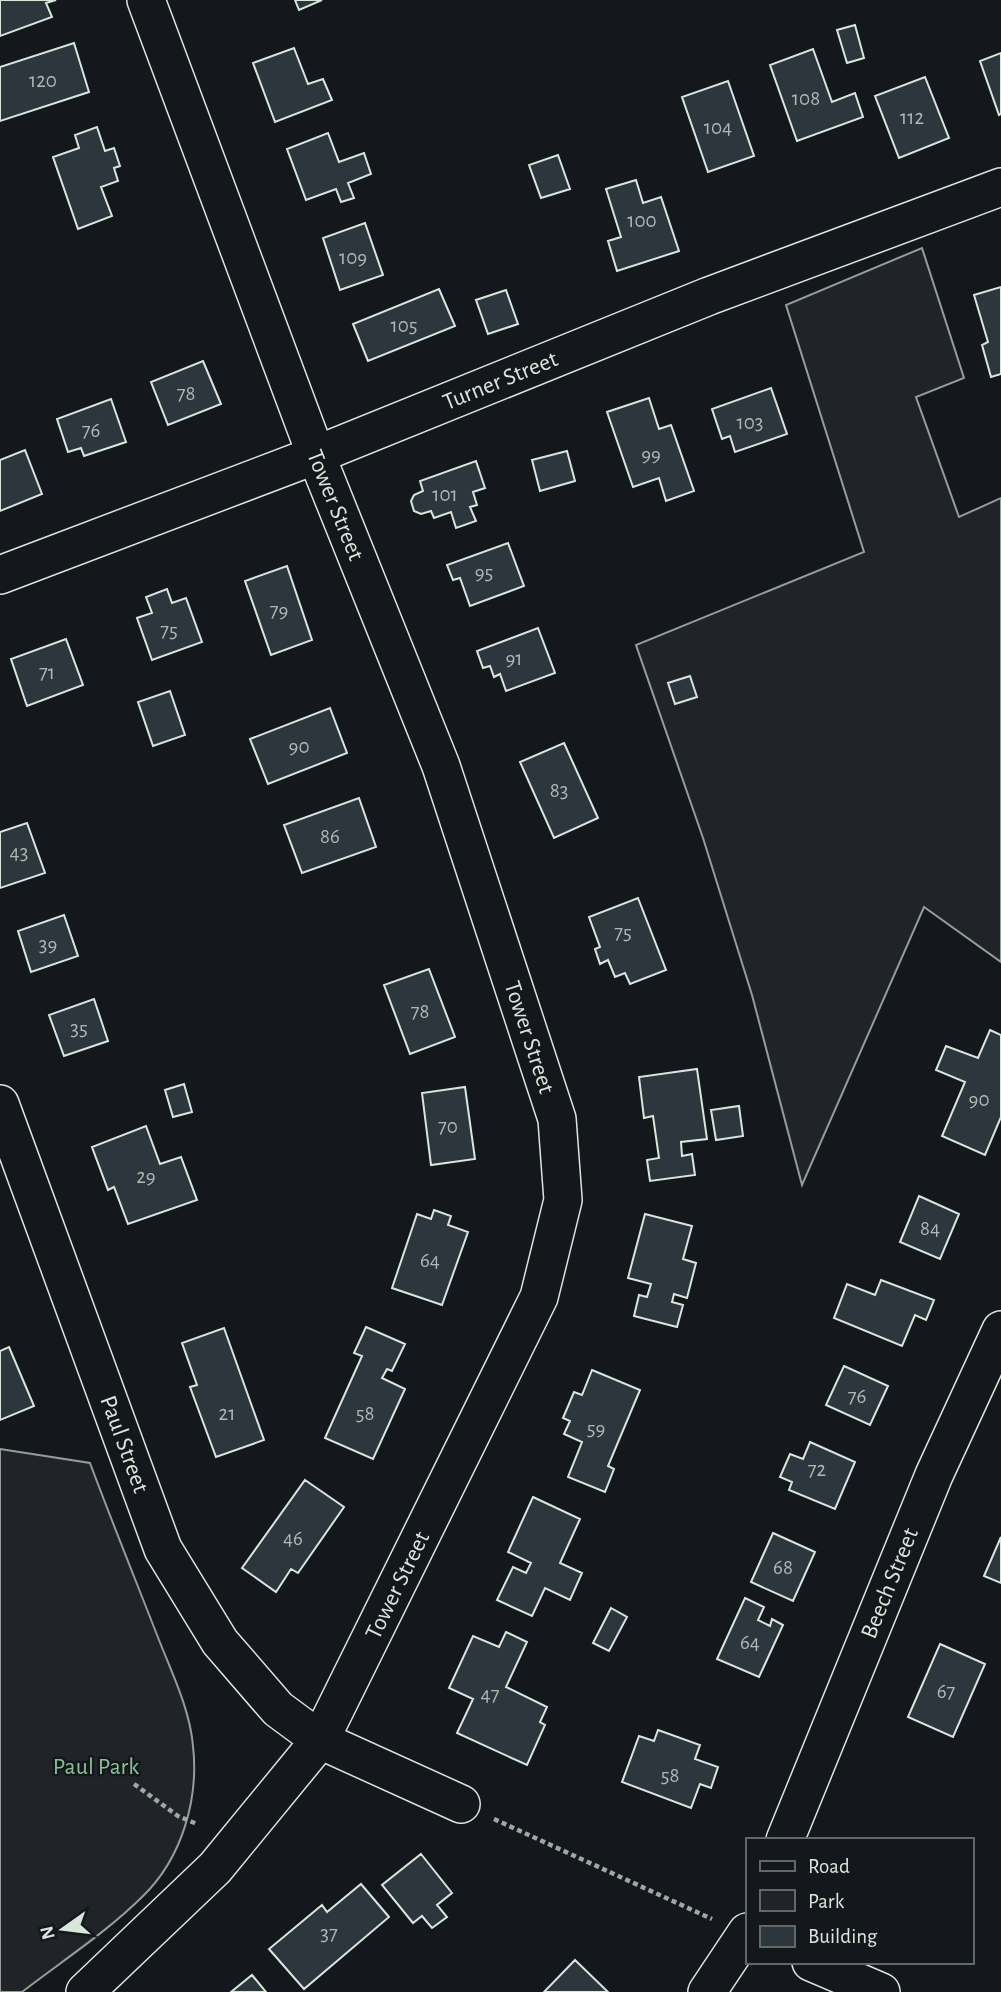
<svg xmlns="http://www.w3.org/2000/svg" width="1001" height="1992" font-family="'Alegreya Sans',sans-serif">
<rect width="100%" height="100%" fill="#14181c"/>
<!-- green -->
<path fill="#202428" stroke="#939e99" stroke-width="2" d="M 922,248 L 964,378 L 916,397 L 959,517 L 1001,498 L 1001,962 L 924,907 L 802,1185 L 752,995 L 703,838 L 636,645 L 864,552 L 786,305 Z
M 0,1449 L 90,1463 C 112,1522 136,1581 159,1640 C 172,1673 190,1710 193,1746 C 199,1799 182,1858 143,1896 C 107,1932 62,1961 22,1992 L 0,1992 Z"/>
<!-- building -->
<path fill="#2c363c" stroke="#d8e6dc" stroke-width="2" d="M 0,0 L 56,0 L 46,3 L 52,17 L 0,36 Z
M 295,0 L 322,0 L 299,10 Z
M 855,25 L 864,58 L 847,63 L 837,30 Z
M 74,43 L 89,92 L 0,121 L 0,67 Z
M 294,48 L 308,84 L 323,79 L 332,100 L 275,122 L 253,63 Z
M 813,49 L 832,102 L 855,93 L 863,117 L 797,141 L 770,65 Z
M 1001,53 L 1001,114 L 999,115 L 980,61 Z
M 925,77 L 949,138 L 899,158 L 875,96 Z
M 728,81 L 754,156 L 708,172 L 682,97 Z
M 97,127 L 105,151 L 114,148 L 120,166 L 114,168 L 118,181 L 101,187 L 112,216 L 78,229 L 53,157 L 79,148 L 75,135 Z
M 328,133 L 339,162 L 364,153 L 371,174 L 348,183 L 354,198 L 341,202 L 336,189 L 306,200 L 287,149 Z
M 558,155 L 570,189 L 541,198 L 529,165 Z
M 636,180 L 643,203 L 661,197 L 679,251 L 617,271 L 608,241 L 621,237 L 606,189 Z
M 365,223 L 383,275 L 340,290 L 323,238 Z
M 1001,287 L 1001,374 L 991,377 L 982,345 L 988,342 L 974,295 Z
M 439,289 L 455,326 L 368,361 L 353,324 Z
M 506,290 L 518,324 L 488,334 L 476,300 Z
M 203,361 L 221,404 L 168,425 L 151,382 Z
M 771,388 L 787,434 L 735,452 L 730,436 L 722,439 L 712,409 Z
M 649,398 L 659,429 L 671,425 L 694,491 L 666,501 L 659,478 L 633,487 L 607,412 Z
M 111,399 L 126,442 L 84,456 L 81,448 L 68,452 L 57,419 Z
M 25,450 L 42,494 L 0,511 L 0,460 Z
M 567,451 L 575,481 L 540,491 L 532,460 Z
M 476,461 L 485,488 L 473,492 L 477,505 L 470,507 L 476,521 L 456,528 L 451,512 L 434,518 L 431,511 L 421,514 L 414,511 L 411,501 L 414,495 L 423,491 L 420,481 Z
M 508,543 L 524,586 L 470,606 L 460,578 L 453,580 L 447,565 Z
M 287,566 L 312,640 L 271,655 L 245,581 Z
M 167,589 L 172,603 L 186,598 L 202,642 L 152,660 L 137,618 L 152,613 L 146,597 Z
M 538,628 L 555,673 L 506,691 L 500,674 L 494,677 L 490,666 L 483,668 L 477,651 Z
M 66,639 L 83,685 L 27,706 L 11,659 Z
M 690,676 L 697,697 L 675,704 L 668,683 Z
M 170,691 L 185,735 L 153,746 L 138,702 Z
M 330,708 L 347,753 L 268,784 L 250,739 Z
M 564,743 L 598,818 L 554,838 L 520,762 Z
M 359,798 L 376,847 L 302,873 L 284,825 Z
M 27,823 L 45,873 L 0,888 L 0,832 Z
M 638,898 L 666,970 L 630,984 L 625,973 L 615,977 L 608,960 L 600,964 L 595,949 L 600,947 L 589,917 Z
M 64,915 L 78,956 L 31,972 L 18,931 Z
M 429,969 L 455,1037 L 410,1054 L 384,985 Z
M 94,999 L 108,1041 L 64,1056 L 49,1015 Z
M 990,1030 L 1001,1035 L 1001,1117 L 985,1155 L 942,1136 L 965,1082 L 936,1070 L 946,1046 L 978,1058 Z
M 697,1069 L 707,1139 L 681,1142 L 682,1156 L 692,1154 L 695,1175 L 650,1181 L 647,1160 L 659,1158 L 653,1116 L 644,1118 L 639,1077 Z
M 184,1084 L 192,1112 L 173,1117 L 165,1090 Z
M 465,1087 L 475,1159 L 431,1165 L 422,1093 Z
M 739,1106 L 743,1136 L 716,1140 L 711,1110 Z
M 146,1126 L 160,1164 L 181,1157 L 197,1200 L 128,1224 L 114,1187 L 108,1190 L 92,1147 Z
M 919,1196 L 959,1214 L 940,1259 L 900,1242 Z
M 434,1210 L 451,1216 L 448,1225 L 468,1232 L 442,1305 L 392,1288 L 417,1214 L 431,1219 Z
M 645,1214 L 692,1226 L 683,1259 L 696,1263 L 687,1298 L 674,1294 L 672,1302 L 683,1305 L 677,1327 L 634,1316 L 639,1295 L 647,1297 L 651,1284 L 628,1278 Z
M 881,1280 L 934,1300 L 926,1320 L 915,1315 L 902,1346 L 834,1318 L 847,1284 L 875,1295 Z
M 366,1327 L 405,1344 L 392,1371 L 387,1369 L 382,1378 L 405,1389 L 373,1459 L 325,1438 L 362,1356 L 354,1353 Z
M 224,1328 L 264,1440 L 216,1457 L 190,1387 L 197,1385 L 182,1343 Z
M 9,1347 L 34,1406 L 0,1420 L 0,1351 Z
M 844,1366 L 888,1386 L 870,1425 L 826,1405 Z
M 592,1370 L 640,1390 L 608,1466 L 614,1469 L 605,1492 L 568,1477 L 582,1442 L 564,1434 L 570,1421 L 563,1418 L 574,1392 L 582,1395 Z
M 810,1442 L 855,1462 L 835,1509 L 789,1490 L 792,1482 L 780,1477 L 790,1454 L 803,1459 Z
M 305,1480 L 344,1507 L 298,1573 L 291,1569 L 276,1592 L 242,1568 Z
M 533,1497 L 580,1519 L 560,1563 L 582,1573 L 570,1600 L 545,1588 L 532,1616 L 497,1600 L 513,1567 L 526,1573 L 531,1563 L 508,1552 Z
M 773,1533 L 815,1552 L 793,1601 L 751,1582 Z
M 1001,1537 L 1001,1583 L 984,1576 Z
M 745,1598 L 764,1607 L 758,1620 L 770,1626 L 772,1619 L 783,1625 L 759,1677 L 717,1659 Z
M 611,1608 L 627,1617 L 609,1651 L 593,1643 Z
M 506,1632 L 527,1642 L 506,1687 L 547,1707 L 540,1722 L 545,1725 L 527,1765 L 457,1733 L 473,1699 L 449,1688 L 473,1636 L 499,1647 Z
M 940,1644 L 985,1664 L 953,1737 L 908,1717 Z
M 658,1730 L 700,1745 L 695,1759 L 718,1767 L 711,1788 L 700,1784 L 691,1808 L 622,1782 L 639,1736 L 654,1741 Z
M 421,1854 L 452,1893 L 437,1905 L 447,1917 L 432,1928 L 422,1916 L 413,1923 L 382,1885 Z
M 361,1884 L 389,1917 L 304,1989 L 269,1949 L 322,1905 L 327,1912 Z
M 575,1960 L 608,1992 L 544,1992 Z
M 252,1975 L 266,1992 L 231,1992 Z"/>
<g fill="none" stroke-linecap="round" stroke-linejoin="round">
<defs>
<path id="minor" d="M 0,575 L 316,455 L 709,296 L 1001,187
M 0,1104 L 163,1549 L 220,1642 L 278,1709 L 320,1740 L 461,1804
M 785,1840 L 934,1475 L 1001,1330
M 811,1962 L 881,1992
M 85,1992 L 215,1868 L 320,1740 L 539,1297 L 563,1200 L 557,1119 L 441,766 L 316,455 L 146,0
M 707,1992 L 747,1932"/>
</defs>
<!-- minor casing -->
<use href="#minor" stroke="#d8e6dc" stroke-width="40"/>
<!-- path -->
<path stroke="#9da8a2" stroke-width="4.5" stroke-dasharray="5 3.5" stroke-linecap="butt" d="M 134,1784 L 178,1816 L 197,1824
M 494,1819 L 712,1919"/>
<!-- minor -->
<use href="#minor" stroke="#14181c" stroke-width="37"/>
</g>
<g text-anchor="middle" stroke-width="5" stroke-linejoin="round" paint-order="stroke">
<!-- number labels -->
<g font-size="21" fill="#adbab4">
<text x="43" y="87">120</text>
<text x="806" y="105">108</text>
<text x="912" y="124">112</text>
<text x="718" y="134">104</text>
<text x="642" y="227">100</text>
<text x="353" y="264">109</text>
<text x="404" y="332">105</text>
<text x="186" y="400">78</text>
<text x="750" y="429">103</text>
<text x="91" y="437">76</text>
<text x="651" y="461">99</text>
<text x="445" y="501">101</text>
<text x="484" y="579">95</text>
<text x="279" y="617">79</text>
<text x="169" y="637">75</text>
<text x="514" y="665">91</text>
<text x="47" y="679">71</text>
<text x="299" y="753">90</text>
<text x="559" y="797">83</text>
<text x="330" y="843">86</text>
<text x="19" y="859">43</text>
<text x="623" y="939">75</text>
<text x="48" y="951">39</text>
<text x="420" y="1018">78</text>
<text x="79" y="1035">35</text>
<text x="979" y="1106">90</text>
<text x="448" y="1133">70</text>
<text x="146" y="1183">29</text>
<text x="930" y="1235">84</text>
<text x="430" y="1267">64</text>
<text x="857" y="1403">76</text>
<text x="227" y="1420">21</text>
<text x="365" y="1420">58</text>
<text x="596" y="1435">59</text>
<text x="817" y="1476">72</text>
<text x="293" y="1545">46</text>
<text x="783" y="1574">68</text>
<text x="750" y="1649">64</text>
<text x="946" y="1698">67</text>
<text x="490" y="1701">47</text>
<text x="670" y="1782">58</text>
<text x="329" y="1940">37</text>
</g>
<!-- street labels -->
<g font-size="24" fill="#d8e6dc" stroke="#14181c">
<text transform="translate(500 380) rotate(-22)" y="8">Turner Street</text>
<text transform="translate(336 505) rotate(68)" y="8">Tower Street</text>
<text transform="translate(530 1037) rotate(72)" y="8">Tower Street</text>
<text transform="translate(125 1444) rotate(70)" y="8">Paul Street</text>
<text transform="translate(889 1583) rotate(-68)" y="8">Beech Street</text>
<text transform="translate(397 1585) rotate(-64)" y="8">Tower Street</text>
</g>
<!-- park labels -->
<g font-size="24" fill="#8ac095" stroke="#14181c">
<text x="96" y="1774">Paul Park</text>
</g>
</g>
<!-- legend -->
<rect x="746" y="1838" width="228" height="126" fill="#14181c" stroke="#626a69" stroke-width="2"/>
<rect x="760" y="1861" width="35" height="10" fill="#14181c" stroke="#626a69" stroke-width="2"/>
<text x="808" y="1873" font-size="21" fill="#d8e6dc">Road</text>
<rect x="760" y="1890" width="35" height="21" fill="#202428" stroke="#626a69" stroke-width="2"/>
<text x="808" y="1908" font-size="21" fill="#d8e6dc">Park</text>
<rect x="760" y="1926" width="35" height="21" fill="#2c363c" stroke="#626a69" stroke-width="2"/>
<text x="808" y="1943" font-size="21" fill="#d8e6dc">Building</text>
<!-- north arrow -->
<g transform="translate(63 1929) rotate(256)" stroke="#14181c" stroke-width="5" paint-order="stroke">
<path d="M0-5L12 26L0 18L-12 26Z" fill="#d8e6dc"/>
<text y="-10" font-size="19" font-weight="bold" text-anchor="middle" fill="#d8e6dc">N</text>
</g>
</svg>
